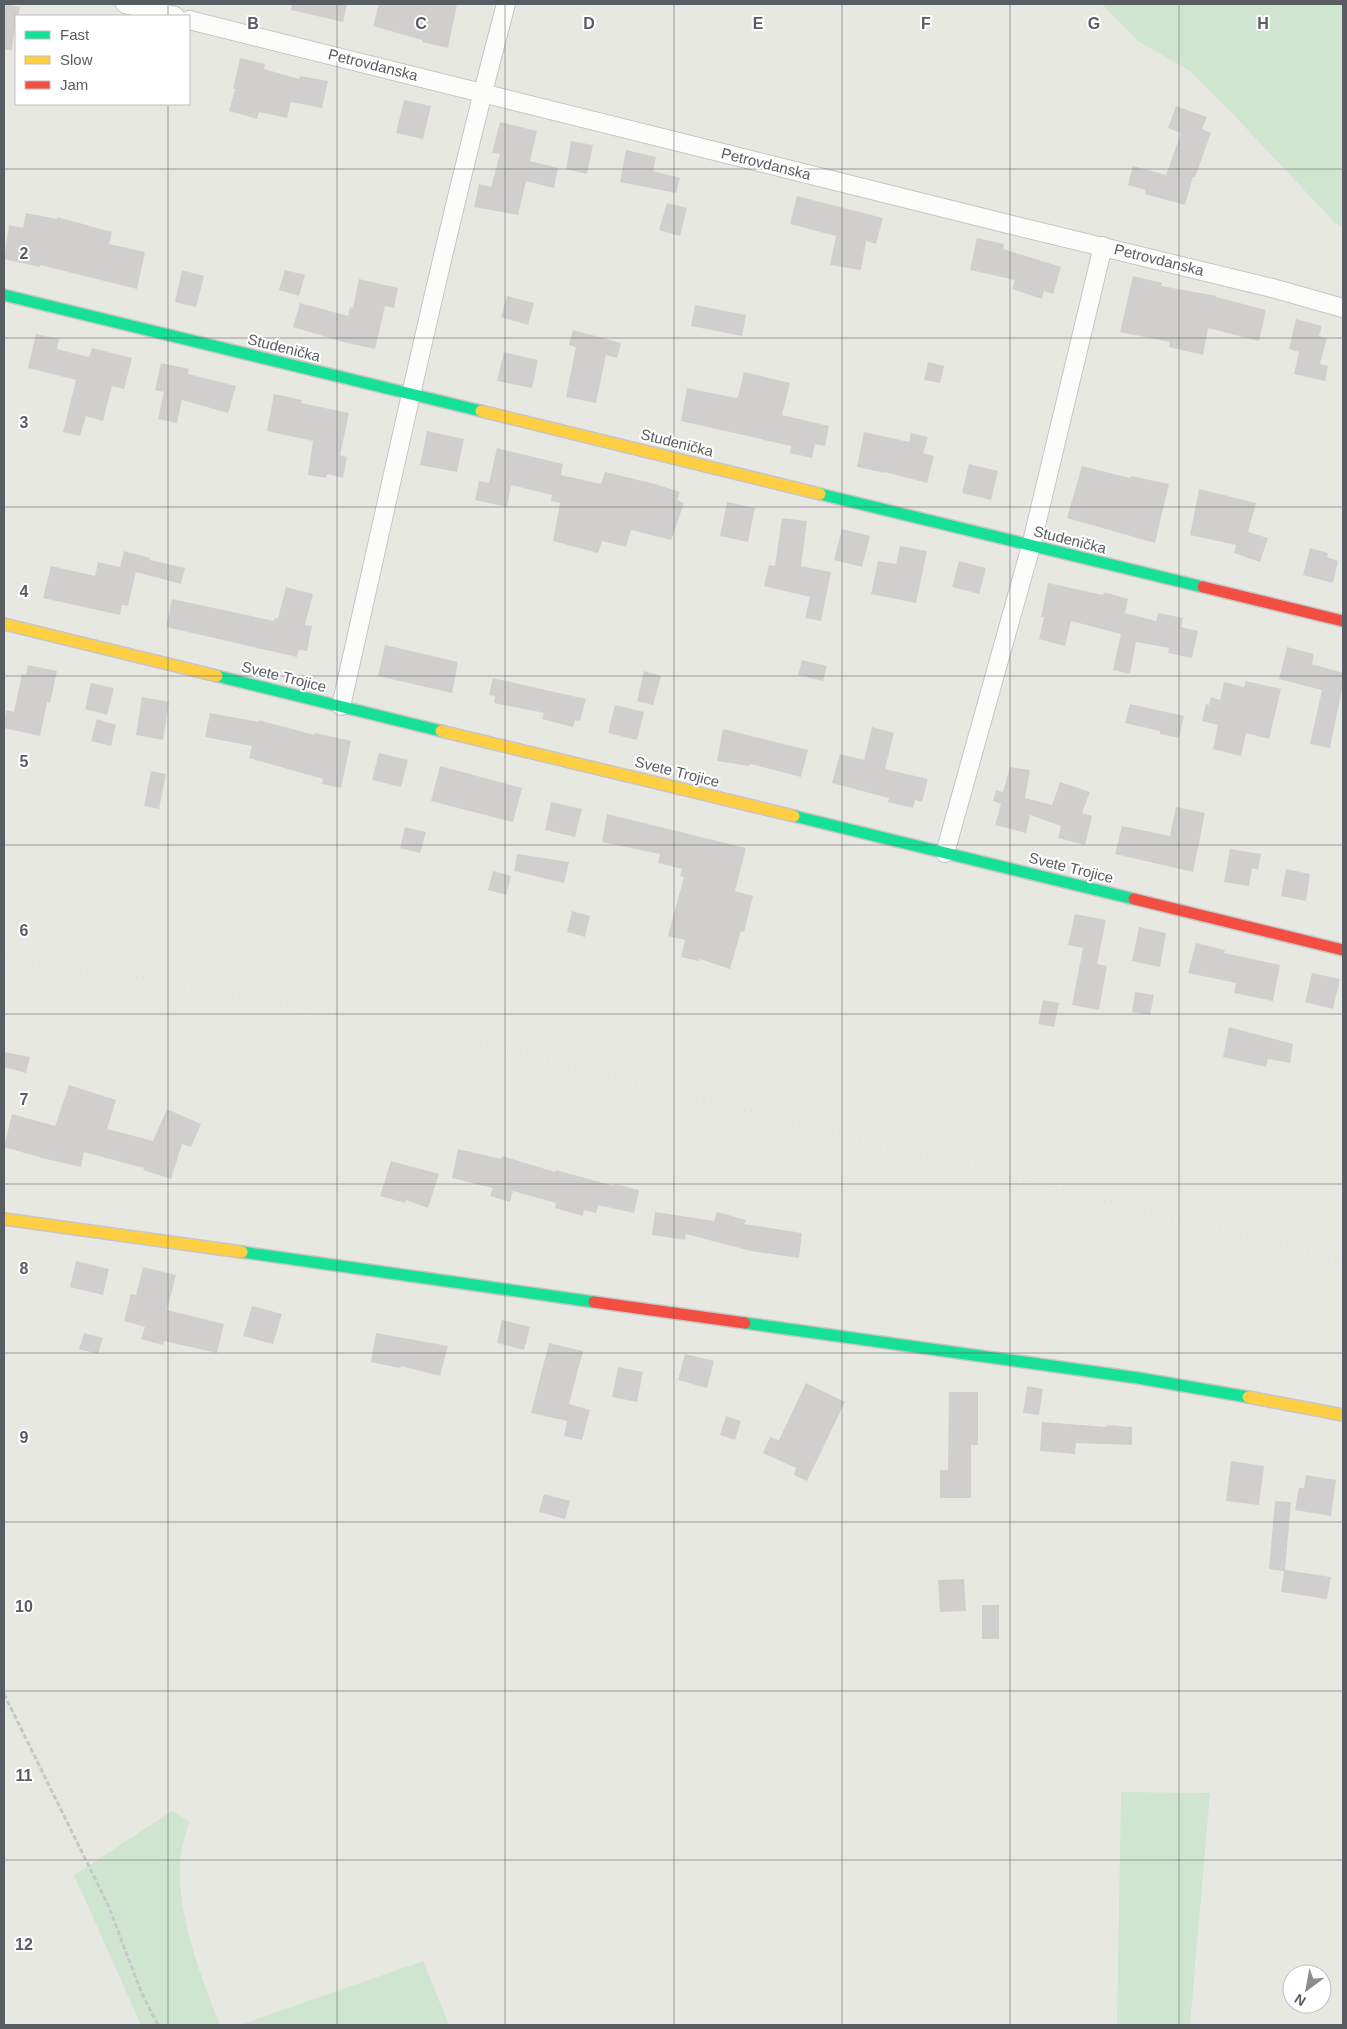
<svg xmlns="http://www.w3.org/2000/svg" width="1347" height="2029" font-family="Arial,sans-serif">
<rect width="100%" height="100%" fill="#e8e8e3"/>
<!-- green -->
<path fill="#d0e5cf" d="M 1102,4 L 1343,4 L 1343,228 L 1334,222 L 1232,113 L 1190,71 L 1138,41 Z
M 1121,1792 L 1210,1793 L 1190,2025 L 1117,2025 Z
M 172,1811 L 189,1821 C 186,1834 181,1849 180,1862 C 177,1915 201,1977 220,2025 L 141,2025 L 74,1875 Z
M 423,1961 L 449,2025 L 240,2025 Z"/>
<!-- building -->
<path fill="#d0cfcd" d="M 4,4 L 20,7 L 18,16 L 16,16 L 12,50 L 4,50 Z
M 292,4 L 347,4 L 343,22 L 291,10 Z
M 379,4 L 457,4 L 448,48 L 422,42 L 422,40 L 373,26 Z
M 240,58 L 265,64 L 264,69 L 299,79 L 300,76 L 328,81 L 322,108 L 291,102 L 287,118 L 259,112 L 257,119 L 229,111 L 235,89 L 233,89 Z
M 404,100 L 431,106 L 423,139 L 396,133 Z
M 1176,106 L 1207,117 L 1202,129 L 1211,133 L 1195,177 L 1193,177 L 1185,205 L 1145,194 L 1146,190 L 1128,185 L 1133,166 L 1166,175 L 1181,133 L 1168,128 Z
M 500,122 L 537,131 L 530,161 L 558,168 L 554,188 L 526,181 L 518,215 L 474,207 L 479,184 L 491,187 L 500,154 L 492,153 Z
M 571,141 L 593,145 L 587,174 L 566,169 Z
M 626,150 L 656,157 L 653,171 L 680,178 L 676,193 L 620,182 Z
M 797,196 L 883,218 L 876,244 L 866,241 L 861,270 L 830,265 L 836,236 L 790,224 Z
M 667,203 L 687,208 L 680,236 L 659,230 Z
M 26,213 L 57,219 L 57,217 L 112,232 L 109,244 L 145,252 L 137,289 L 40,265 L 40,267 L 4,259 L 9,225 L 23,228 Z
M 977,238 L 1004,244 L 1003,249 L 1061,267 L 1053,294 L 1044,291 L 1042,299 L 1012,289 L 1015,280 L 970,270 Z
M 182,270 L 204,276 L 196,307 L 175,302 Z
M 285,270 L 305,275 L 299,296 L 279,290 Z
M 1133,276 L 1162,283 L 1161,286 L 1217,296 L 1216,297 L 1266,310 L 1259,341 L 1208,328 L 1203,355 L 1169,347 L 1170,342 L 1120,332 Z
M 359,279 L 398,288 L 394,308 L 385,306 L 375,349 L 343,342 L 293,327 L 300,303 L 348,316 L 350,307 L 353,308 Z
M 507,296 L 534,303 L 528,325 L 501,317 Z
M 695,305 L 746,315 L 742,336 L 691,326 Z
M 1296,319 L 1322,326 L 1319,336 L 1327,338 L 1320,364 L 1328,366 L 1325,381 L 1294,374 L 1299,352 L 1289,349 Z
M 573,330 L 621,343 L 617,358 L 606,355 L 596,403 L 566,397 L 576,347 L 569,345 Z
M 36,334 L 59,339 L 57,349 L 89,357 L 92,348 L 132,358 L 124,389 L 112,386 L 103,421 L 86,416 L 80,436 L 63,432 L 76,380 L 28,368 Z
M 504,352 L 538,360 L 532,388 L 497,381 Z
M 928,362 L 944,366 L 940,383 L 924,380 Z
M 161,363 L 189,369 L 188,374 L 236,386 L 228,413 L 182,400 L 177,423 L 158,419 L 164,392 L 155,390 Z
M 744,372 L 790,383 L 782,415 L 829,426 L 825,446 L 815,444 L 812,458 L 790,453 L 791,446 L 681,421 L 687,388 L 736,398 L 738,397 Z
M 274,394 L 302,400 L 301,403 L 349,413 L 340,455 L 347,457 L 343,478 L 327,474 L 326,478 L 308,475 L 313,441 L 267,431 Z
M 427,431 L 464,439 L 457,472 L 420,465 Z
M 864,432 L 909,442 L 911,433 L 928,437 L 923,453 L 934,456 L 927,483 L 885,472 L 885,473 L 857,467 Z
M 497,448 L 563,464 L 561,475 L 601,484 L 605,472 L 655,484 L 680,492 L 677,500 L 684,503 L 671,540 L 631,530 L 626,547 L 602,541 L 598,553 L 553,541 L 560,503 L 551,501 L 552,495 L 511,485 L 507,507 L 475,500 L 479,481 L 489,483 Z
M 969,464 L 998,471 L 991,500 L 962,493 Z
M 1082,466 L 1130,478 L 1131,476 L 1169,484 L 1155,543 L 1067,518 Z
M 1199,489 L 1256,503 L 1248,532 L 1268,538 L 1260,562 L 1234,553 L 1236,545 L 1190,535 Z
M 727,502 L 755,508 L 748,542 L 720,536 Z
M 782,518 L 807,521 L 801,566 L 831,572 L 821,621 L 805,618 L 810,597 L 764,586 L 769,565 L 775,566 Z
M 842,529 L 870,536 L 862,567 L 834,560 Z
M 900,546 L 927,551 L 916,603 L 871,594 L 878,561 L 896,564 Z
M 1310,548 L 1328,553 L 1327,557 L 1338,561 L 1333,583 L 1303,575 Z
M 124,551 L 150,558 L 150,560 L 185,568 L 181,584 L 136,572 L 128,606 L 122,605 L 120,615 L 43,598 L 51,566 L 95,576 L 98,562 L 120,567 Z
M 959,561 L 986,568 L 979,594 L 952,587 Z
M 1048,583 L 1103,595 L 1104,592 L 1128,599 L 1125,613 L 1156,621 L 1158,613 L 1183,618 L 1181,627 L 1198,631 L 1192,658 L 1168,653 L 1169,648 L 1136,642 L 1130,674 L 1113,670 L 1121,634 L 1071,621 L 1065,646 L 1039,639 L 1044,617 L 1041,617 Z
M 286,587 L 313,594 L 305,625 L 312,626 L 307,651 L 299,650 L 297,657 L 166,627 L 172,599 L 274,621 L 275,618 L 278,618 Z
M 385,645 L 458,662 L 452,693 L 378,676 Z
M 1287,647 L 1314,654 L 1312,664 L 1343,673 L 1343,685 L 1330,748 L 1310,744 L 1322,690 L 1279,679 Z
M 802,660 L 827,666 L 823,681 L 798,675 Z
M 28,665 L 57,671 L 50,703 L 47,702 L 40,736 L 4,728 L 6,710 L 14,712 L 22,674 L 26,675 Z
M 644,671 L 661,676 L 653,705 L 637,701 Z
M 493,678 L 586,699 L 580,721 L 575,720 L 573,727 L 542,719 L 544,713 L 494,703 L 495,696 L 489,695 Z
M 1246,681 L 1281,689 L 1269,739 L 1246,733 L 1241,756 L 1213,749 L 1218,725 L 1202,721 L 1206,704 L 1209,705 L 1211,697 L 1220,700 L 1224,682 L 1244,687 Z
M 91,683 L 114,688 L 107,715 L 85,709 Z
M 142,697 L 169,702 L 163,740 L 136,735 Z
M 1130,704 L 1184,716 L 1179,738 L 1160,734 L 1160,731 L 1125,723 Z
M 615,705 L 644,712 L 637,740 L 608,733 Z
M 210,713 L 259,722 L 259,720 L 314,735 L 315,733 L 351,741 L 341,788 L 322,784 L 323,779 L 249,758 L 252,746 L 205,737 Z
M 97,719 L 116,725 L 111,746 L 91,741 Z
M 872,727 L 894,733 L 885,769 L 928,779 L 922,802 L 915,800 L 913,808 L 888,802 L 889,798 L 832,783 L 840,754 L 864,760 Z
M 723,729 L 808,750 L 801,777 L 750,764 L 749,766 L 717,761 Z
M 379,753 L 408,760 L 401,787 L 372,780 Z
M 440,766 L 522,788 L 513,822 L 431,801 Z
M 1010,767 L 1030,770 L 1025,798 L 1052,805 L 1060,782 L 1090,792 L 1082,813 L 1092,816 L 1085,845 L 1058,838 L 1061,826 L 1030,815 L 1026,833 L 995,825 L 1001,804 L 993,801 L 996,790 L 1003,792 Z
M 151,771 L 166,774 L 159,809 L 144,806 Z
M 551,802 L 582,809 L 575,837 L 545,830 Z
M 1176,807 L 1205,813 L 1193,872 L 1115,854 L 1122,826 L 1170,836 Z
M 607,814 L 746,848 L 735,891 L 753,896 L 744,932 L 741,931 L 730,969 L 700,959 L 699,961 L 681,957 L 685,940 L 668,936 L 684,877 L 680,876 L 682,869 L 658,863 L 660,854 L 602,842 Z
M 405,827 L 426,832 L 420,853 L 400,848 Z
M 1230,849 L 1261,854 L 1258,870 L 1252,868 L 1249,886 L 1224,882 Z
M 517,854 L 569,862 L 564,883 L 514,871 Z
M 1286,869 L 1310,874 L 1306,901 L 1281,896 Z
M 493,871 L 511,876 L 506,895 L 488,890 Z
M 572,911 L 590,916 L 585,937 L 567,932 Z
M 1075,914 L 1106,920 L 1097,964 L 1107,966 L 1099,1010 L 1072,1005 L 1083,948 L 1068,945 Z
M 1139,927 L 1166,933 L 1160,967 L 1132,961 Z
M 1196,943 L 1225,950 L 1224,953 L 1280,965 L 1273,1001 L 1234,993 L 1236,983 L 1188,973 Z
M 1312,973 L 1340,979 L 1333,1009 L 1305,1002 Z
M 1135,992 L 1154,995 L 1150,1015 L 1132,1012 Z
M 1043,1000 L 1059,1003 L 1054,1027 L 1038,1024 Z
M 1229,1027 L 1293,1044 L 1290,1063 L 1268,1059 L 1266,1067 L 1223,1057 Z
M 4,1052 L 30,1057 L 26,1073 L 4,1067 Z
M 69,1085 L 116,1100 L 107,1129 L 153,1141 L 167,1109 L 201,1124 L 191,1147 L 182,1144 L 171,1179 L 143,1170 L 144,1168 L 84,1152 L 81,1167 L 46,1159 L 4,1147 L 12,1114 L 55,1126 Z
M 458,1149 L 501,1159 L 502,1156 L 555,1172 L 556,1170 L 614,1186 L 615,1184 L 639,1190 L 634,1213 L 598,1205 L 596,1213 L 584,1210 L 583,1216 L 555,1208 L 556,1203 L 513,1191 L 510,1202 L 490,1196 L 493,1188 L 452,1178 Z
M 391,1161 L 439,1174 L 428,1208 L 406,1200 L 405,1203 L 380,1196 Z
M 655,1212 L 714,1221 L 717,1212 L 746,1220 L 744,1224 L 802,1233 L 799,1258 L 751,1251 L 686,1234 L 685,1240 L 652,1235 Z
M 76,1261 L 109,1269 L 103,1295 L 70,1287 Z
M 143,1267 L 176,1275 L 167,1310 L 224,1324 L 217,1353 L 164,1341 L 163,1345 L 141,1339 L 145,1327 L 124,1321 L 131,1294 L 136,1295 Z
M 252,1306 L 282,1314 L 273,1344 L 243,1336 Z
M 502,1320 L 530,1327 L 524,1350 L 497,1343 Z
M 84,1333 L 103,1338 L 98,1354 L 79,1349 Z
M 376,1333 L 448,1346 L 440,1376 L 401,1366 L 400,1368 L 371,1362 Z
M 549,1343 L 583,1351 L 569,1404 L 590,1410 L 582,1440 L 564,1436 L 567,1421 L 531,1413 Z
M 685,1354 L 714,1361 L 707,1388 L 678,1380 Z
M 618,1367 L 643,1372 L 637,1402 L 612,1397 Z
M 806,1383 L 845,1402 L 807,1481 L 794,1475 L 796,1468 L 763,1453 L 770,1437 L 779,1440 Z
M 1027,1386 L 1043,1389 L 1039,1415 L 1023,1413 Z
M 949,1392 L 978,1392 L 978,1445 L 971,1445 L 971,1498 L 940,1498 L 940,1470 L 948,1470 Z
M 726,1416 L 741,1421 L 735,1440 L 720,1435 Z
M 1042,1422 L 1107,1427 L 1107,1425 L 1132,1427 L 1132,1445 L 1076,1443 L 1075,1454 L 1040,1451 Z
M 1231,1461 L 1264,1466 L 1259,1505 L 1226,1501 Z
M 1306,1475 L 1336,1480 L 1331,1516 L 1295,1510 L 1299,1488 L 1304,1488 Z
M 544,1494 L 570,1501 L 565,1519 L 539,1512 Z
M 1275,1501 L 1291,1502 L 1285,1570 L 1331,1577 L 1327,1599 L 1281,1592 L 1284,1571 L 1269,1569 Z
M 964,1579 L 966,1611 L 940,1612 L 938,1580 Z
M 982,1605 L 999,1605 L 999,1639 L 982,1639 Z"/>
<g fill="none" stroke-linecap="round" stroke-linejoin="round">
<defs>
<path id="street" d="M 125,4 L 175,16
M 189,20 L 1012,225 L 1272,288 L 1343,308
M 341,706 C 394,472 444,236 506,4
M 945,853 L 1031,546 L 1103,246"/>
<path id="fast" d="M 4,295 L 481,411
M 820,494 L 1203,587
M 217,676 L 441,731
M 794,816 L 1134,899
M 242,1252 L 594,1302
M 745,1323 L 1138,1378 L 1248,1397"/>
<path id="slow" d="M 481,411 L 820,494
M 4,624 L 217,676
M 441,731 L 794,816
M 4,1219 L 242,1252
M 1248,1397 L 1343,1415"/>
<path id="jam" d="M 1203,587 L 1343,621
M 1134,899 L 1343,950
M 594,1302 L 745,1323"/>
</defs>
<!-- street casing -->
<use href="#street" stroke="#c5c5c3" stroke-width="20"/>
<!-- fast casing -->
<use href="#fast" stroke="#c6c6c6" stroke-width="14"/>
<!-- slow casing -->
<use href="#slow" stroke="#c6c6c6" stroke-width="14"/>
<!-- jam casing -->
<use href="#jam" stroke="#c6c6c6" stroke-width="14"/>
<!-- path -->
<path stroke="#c4c9c7" stroke-width="3" stroke-dasharray="5 2.5" stroke-linecap="butt" d="M 4,1694 L 108,1905 L 142,1994 L 158,2025"/>
<!-- street -->
<use href="#street" stroke="#fcfcfb" stroke-width="18"/>
<!-- fast -->
<use href="#fast" stroke="#16e098" stroke-width="11"/>
<!-- slow -->
<use href="#slow" stroke="#ffcf43" stroke-width="11"/>
<!-- jam -->
<use href="#jam" stroke="#f24e42" stroke-width="11"/>
<!-- rail -->
<path stroke="#e1e1e0" stroke-width="4" stroke-dasharray="1 6" stroke-linecap="butt" d="M 4,960 L 169,981 L 485,1044 L 1343,1261"/>
</g>
<!-- grid -->
<path fill="none" stroke="#595c61" stroke-width="1" stroke-opacity="0.55" d="M 168,4 L 168,16M 337,4 L 337,2025M 505,4 L 505,2025M 674,4 L 674,2025M 842,4 L 842,2025M 1010,4 L 1010,2025M 1179,4 L 1179,2025M 168,104 L 168,2025M 4,169 L 1343,169M 4,338 L 1343,338M 4,507 L 1343,507M 4,676 L 1343,676M 4,845 L 1343,845M 4,1014 L 1343,1014M 4,1184 L 1343,1184M 4,1353 L 1343,1353M 4,1522 L 1343,1522M 4,1691 L 1343,1691M 4,1860 L 1343,1860"/>
<g text-anchor="middle" stroke-width="4" stroke-linejoin="round" paint-order="stroke">
<!-- street labels -->
<g font-size="15" fill="#595c61" stroke="#fff">
<text transform="translate(373 65) rotate(14)" y="5">Petrovdanska</text>
<text transform="translate(766 164) rotate(14)" y="5">Petrovdanska</text>
<text transform="translate(1159 260) rotate(14)" y="5">Petrovdanska</text>
<text transform="translate(284 348) rotate(14)" y="5">Studenička</text>
<text transform="translate(677 443) rotate(14)" y="5">Studenička</text>
<text transform="translate(1070 540) rotate(14)" y="5">Studenička</text>
<text transform="translate(284 677) rotate(14)" y="5">Svete Trojice</text>
<text transform="translate(677 772) rotate(14)" y="5">Svete Trojice</text>
<text transform="translate(1071 868) rotate(14)" y="5">Svete Trojice</text>
</g>
</g>
<g font-size="16" text-anchor="middle" font-weight="bold" fill="#595c61" stroke="#fff" stroke-width="4" stroke-linejoin="round" paint-order="stroke">
<text x="253" y="29">B</text>
<text x="421" y="29">C</text>
<text x="589" y="29">D</text>
<text x="758" y="29">E</text>
<text x="926" y="29">F</text>
<text x="1094" y="29">G</text>
<text x="1263" y="29">H</text>
<text x="24" y="259">2</text>
<text x="24" y="428">3</text>
<text x="24" y="597">4</text>
<text x="24" y="767">5</text>
<text x="24" y="936">6</text>
<text x="24" y="1105">7</text>
<text x="24" y="1274">8</text>
<text x="24" y="1443">9</text>
<text x="24" y="1612">10</text>
<text x="24" y="1781">11</text>
<text x="24" y="1950">12</text>
</g>
<!-- border -->
<rect width="1347" height="2029" fill="none" stroke="#595c61" stroke-width="10"/>
<!-- legend -->
<rect x="15" y="15" width="175" height="90" fill="#ffffff" stroke="#bdbec0"/>
<rect x="25" y="31" width="25" height="8" fill="#16e098" stroke="#bdbec0"/>
<text x="60" y="40" font-size="15" fill="#595c61">Fast</text>
<rect x="25" y="56" width="25" height="8" fill="#ffcf43" stroke="#bdbec0"/>
<text x="60" y="65" font-size="15" fill="#595c61">Slow</text>
<rect x="25" y="81" width="25" height="8" fill="#f24e42" stroke="#bdbec0"/>
<text x="60" y="90" font-size="15" fill="#595c61">Jam</text>
<!-- north arrow -->
<g transform="translate(1307 1989) rotate(212)"><circle r="24" fill="#ffffff" stroke="#bdbec0"/>
<path d="M0-4L9 19L0 12L-9 19Z" fill="#8b8d8e"/>
<text y="-8" font-size="14" font-weight="bold" text-anchor="middle" fill="#595c61">N</text>
</g>
</svg>
